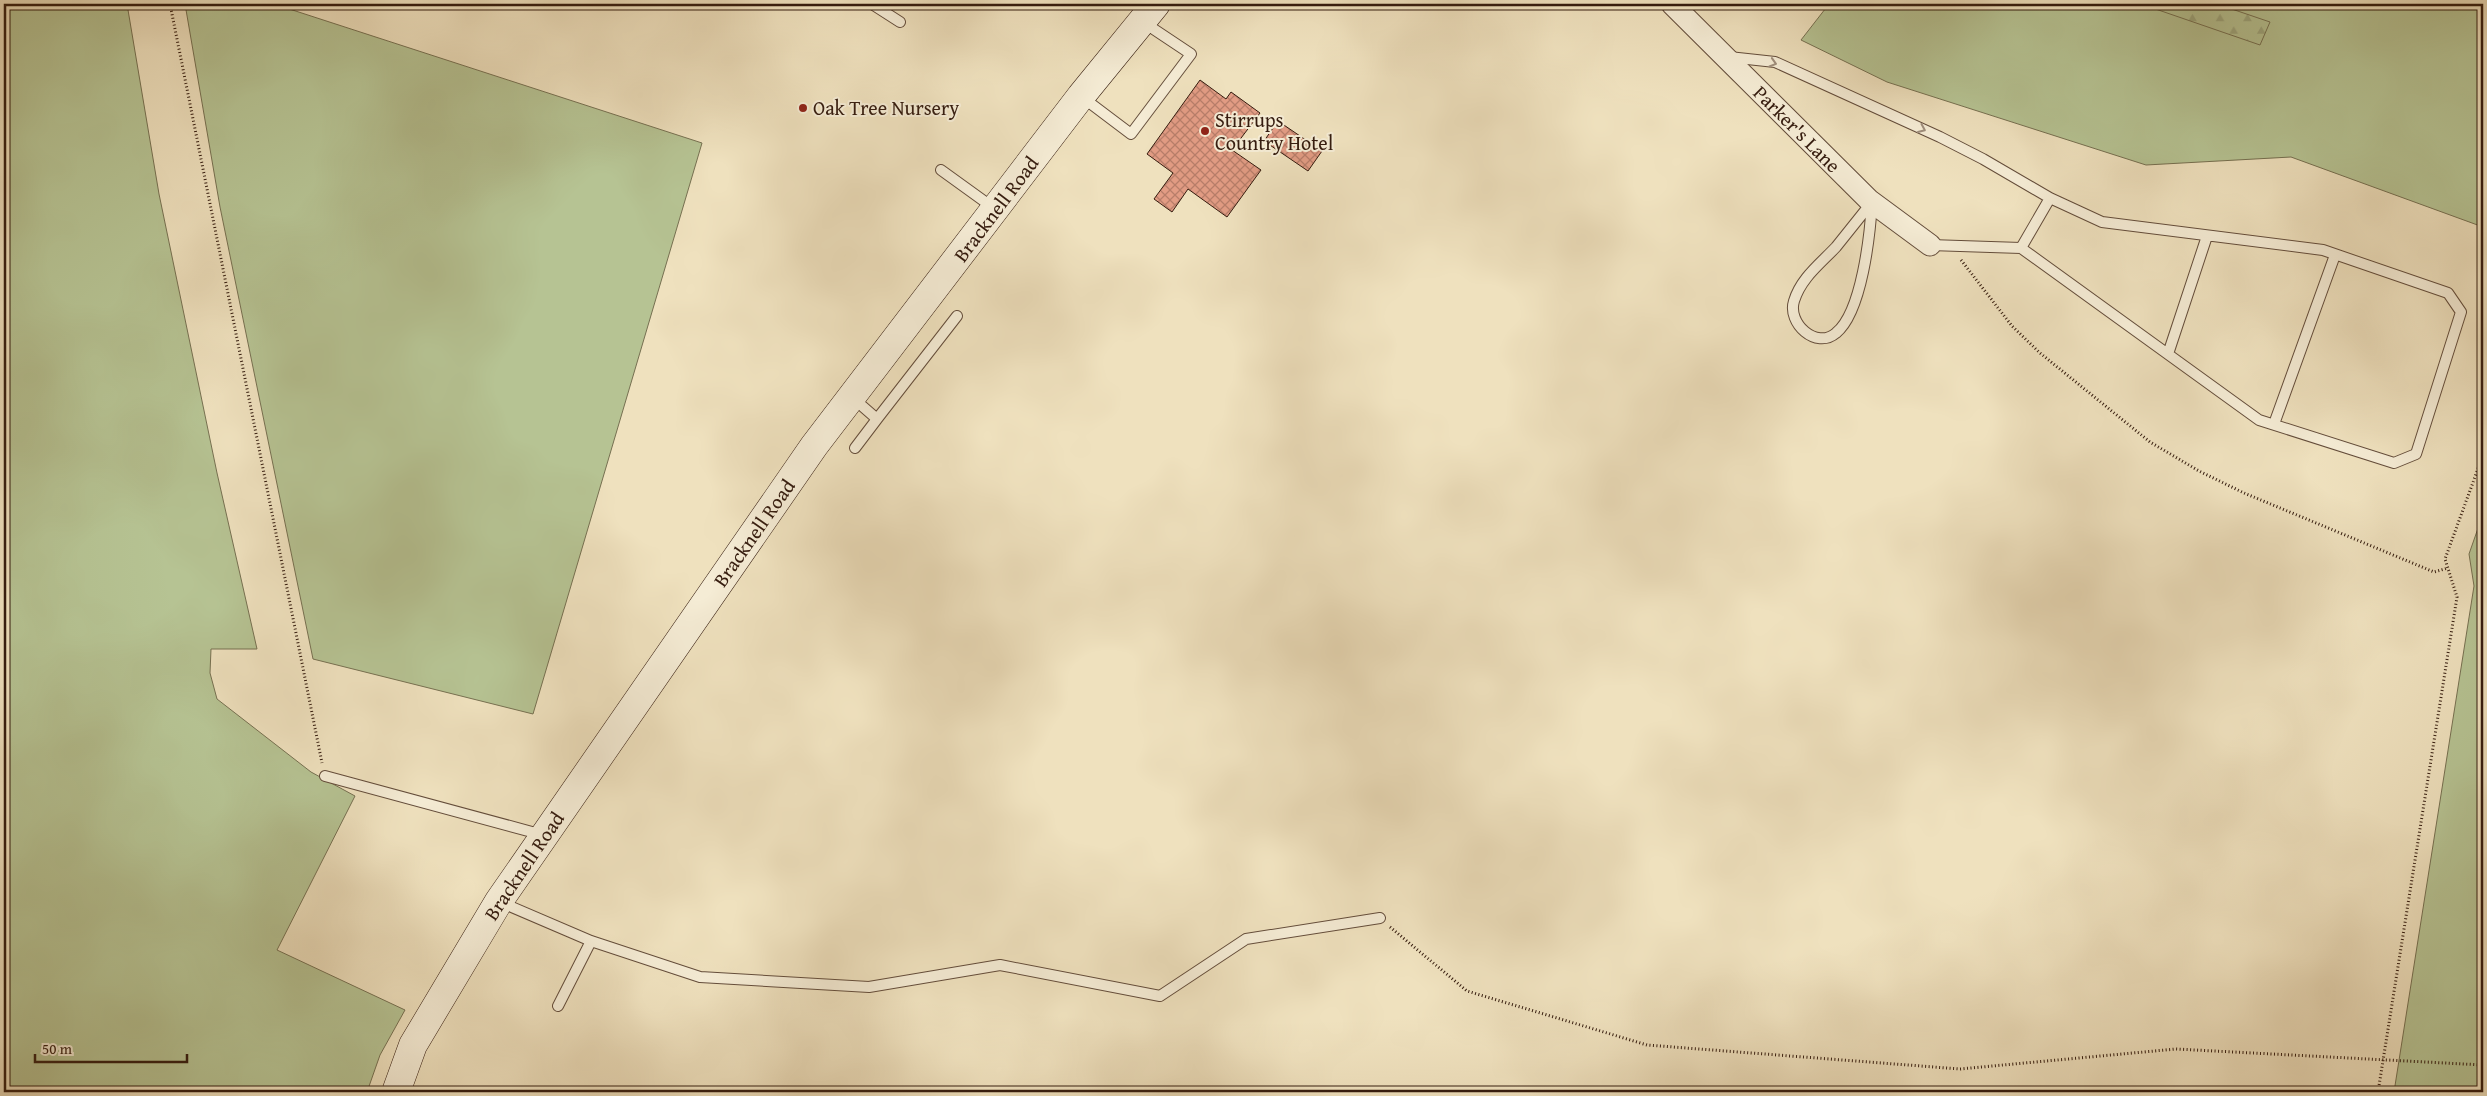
<svg xmlns="http://www.w3.org/2000/svg" width="2487" height="1096" font-family="'Gentium Book Plus',serif">
<defs>
<pattern id="forest-firs" width="22" height="20" patternUnits="userSpaceOnUse" patternTransform="scale(1.25)"><rect width="22" height="20" fill="#b6c393"/><path d="M5 1l3.5 6h-7zM16 11l3.5 6h-7z" fill="#9da77e"/></pattern>
<pattern id="building-cross-hatch" width="8" height="8" patternUnits="userSpaceOnUse" patternTransform="scale(1.25)"><rect width="8" height="8" fill="#e29c84"/><path d="M0 0l8 8M0 8l8-8" fill="none" stroke="#b87e6a"/></pattern>
</defs>
<rect width="100%" height="100%" fill="#efe1be"/>
<filter id="stains"><feTurbulence type="fractalNoise" baseFrequency=".004" numOctaves="4"/><feColorMatrix values="0 0 0 0 .2 0 0 0 0 .09 0 0 0 0 .02 0 0 0 .5 -.17"/></filter>
<radialGradient id="worn" r=".72"><stop offset=".6" stop-color="#630" stop-opacity="0"/><stop offset="1" stop-color="#630" stop-opacity=".3"/></radialGradient>
<!-- green -->
<path fill="#b6c393" stroke="#767051" d="M 4,4 L 127,4 L 159,194 L 217,473 L 257,649 L 211,649 L 210,673 L 217,699 L 311,772 L 355,796 L 277,950 L 405,1010 L 380,1055 L 367,1092 L 4,1092 Z
M 185,4 L 274,4 L 702,143 L 533,714 L 313,659 L 220,207 Z
M 1829,4 L 2483,4 L 2483,227 L 2291,157 L 2146,165 L 1887,82 L 1801,40 Z
M 2483,514 L 2483,1092 L 2394,1092 L 2474,586 L 2469,554 Z"/>
<!-- forest -->
<path fill="url(#forest-firs)" stroke="#767051" d="M 2141,4 L 2217,4 L 2270,22 L 2260,45 Z"/>
<!-- building -->
<path fill="url(#building-cross-hatch)" stroke="#351c0f" d="M 1200,80 L 1226,99 L 1231,92 L 1260,113 L 1232,150 L 1261,170 L 1227,217 L 1188,189 L 1172,212 L 1154,199 L 1173,173 L 1147,154 Z
M 1278,121 L 1322,151 L 1308,171 L 1264,141 Z"/>
<g fill="none" stroke-linecap="round" stroke-linejoin="round">
<defs>
<path id="lane" d="M 872,4 L 900,22
M 1729,57 L 1775,62 L 1940,137 L 1983,159 L 2050,198
M 1082,97 L 1131,134 L 1191,54 L 1143,22
M 941,170 L 995,209
M 1872,202 C 1870,235 1862,312 1836,333 C 1816,350 1787,323 1794,301 C 1801,278 1820,264 1836,247 C 1848,232 1860,217 1872,202 Z
M 1930,245 L 2021,248 L 2259,420 L 2394,463 L 2416,454 L 2461,312 L 2448,293 L 2323,250 L 2102,222 L 2050,198 L 2021,248
M 2168,354 L 2207,236
M 853,398 L 877,419 L 957,316
M 2274,424 L 2335,255
M 855,448 L 877,419
M 325,776 L 543,835
M 500,902 L 591,941 L 700,977 L 869,987 L 1000,965 L 1160,996 L 1246,939 L 1380,918
M 558,1006 L 591,941"/>
<path id="street" d="M 1672,4 L 1869,200 L 1930,245"/>
<path id="secondary" d="M 396,1092 L 413,1045 L 499,901 L 814,446 L 1081,96 L 1156,4"/>
</defs>
<!-- lane casing -->
<use href="#lane" stroke="#644d3b" stroke-width="12"/>
<!-- street casing -->
<use href="#street" stroke="#644d3b" stroke-width="23"/>
<!-- secondary casing -->
<use href="#secondary" stroke="#351c0f" stroke-width="29"/>
<!-- path -->
<path stroke="#351c0f" stroke-width="3" stroke-dasharray="1 2.5" stroke-linecap="butt" d="M 170,4 L 322,763
M 1961,260 L 2012,326 L 2040,353 L 2150,442 L 2199,471 L 2244,493 L 2434,572 L 2448,568
M 1390,927 L 1467,991 L 1647,1045 L 1960,1069 L 2176,1049 L 2483,1065
M 2378,1092 L 2457,597 L 2445,559 L 2483,455"/>
<!-- lane -->
<use href="#lane" stroke="#f5ecd5" stroke-width="10"/>
<!-- street -->
<use href="#street" stroke="#f5ecd5" stroke-width="21"/>
<!-- secondary -->
<use href="#secondary" stroke="#f5ecd5" stroke-width="28"/>
</g>
<!-- one-way arrows -->
<defs><path id="oneway-chevron" d="M-2-3.5L2.5 0L-2 3.5" fill="none" stroke-width="1.6" stroke-linecap="round" stroke-linejoin="round" transform="scale(1.25)"/></defs>
<g stroke="#9f8e7c">
<use href="#oneway-chevron" transform="translate(1773 63) rotate(17)"/>
<use href="#oneway-chevron" transform="translate(1922 129) rotate(24)"/>
</g>
<!-- markers -->
<g fill="#8f2418" stroke="#f5ecd5" stroke-width="2">
<circle cx="803" cy="108" r="5"/>
<circle cx="1205" cy="131" r="5"/>
</g>
<g text-anchor="middle" stroke-width="4" stroke-linejoin="round" paint-order="stroke">
<!-- poi labels -->
<g font-size="20" fill="#351c0f" stroke="#f5ecd5" text-anchor="start">
<text x="813" y="115">Oak Tree Nursery</text>
<text x="1215" y="127">Stirrups<tspan x="1215" dy="23">Country Hotel</tspan></text>
</g>
<!-- street labels -->
<g font-size="20" fill="#351c0f" stroke="#f5ecd5">
<text transform="translate(1797 129) rotate(45)" y="7">Parker's Lane</text>
<text transform="translate(996 209) rotate(-53)" y="7">Bracknell Road</text>
<text transform="translate(754 533) rotate(-55)" y="7">Bracknell Road</text>
<text transform="translate(524 866) rotate(-56)" y="7">Bracknell Road</text>
</g>
</g>
<!-- margin -->
<rect width="2487" height="1096" fill="none" stroke="#efe1be" stroke-width="20"/>
<rect x="5" y="5" width="2477" height="1086" fill="none" stroke="#351c0f" stroke-width="2.5"/>
<rect x="10" y="10" width="2467" height="1076" fill="none" stroke="#351c0f"/>
<!-- scale -->
<path d="M35 1054v8h152v-8" fill="none" stroke="#351c0f" stroke-width="2.5"/>
<text x="42" y="1054" font-size="15" fill="#351c0f" stroke="#f5ecd5" stroke-width="4" paint-order="stroke">50 m</text>
<rect width="100%" height="100%" filter="url(#stains)"/>
<rect width="100%" height="100%" fill="url(#worn)"/>
</svg>
